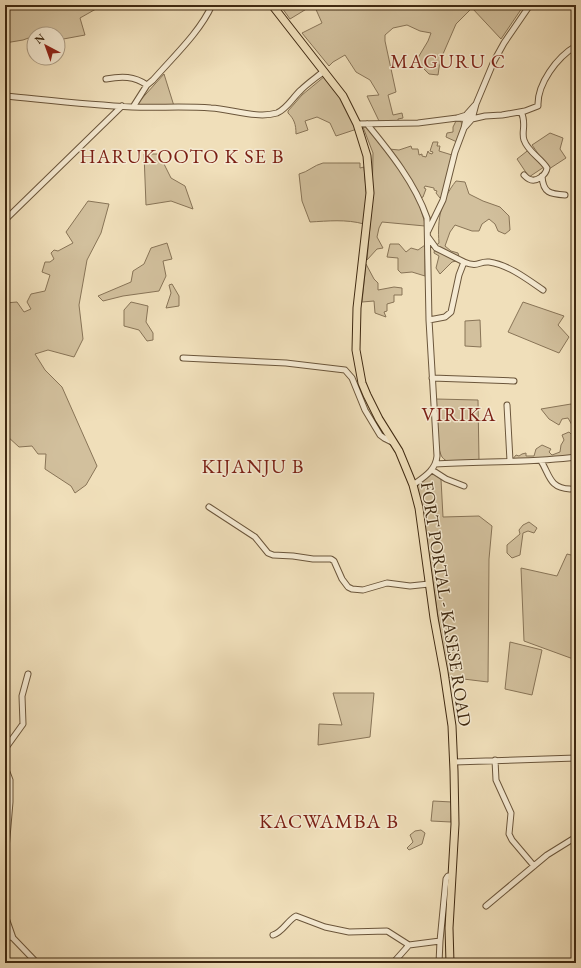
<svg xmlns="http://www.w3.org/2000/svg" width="581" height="968" font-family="'EB Garamond',serif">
<rect width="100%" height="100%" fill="#f0dfba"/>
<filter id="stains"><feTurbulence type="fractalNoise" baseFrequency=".005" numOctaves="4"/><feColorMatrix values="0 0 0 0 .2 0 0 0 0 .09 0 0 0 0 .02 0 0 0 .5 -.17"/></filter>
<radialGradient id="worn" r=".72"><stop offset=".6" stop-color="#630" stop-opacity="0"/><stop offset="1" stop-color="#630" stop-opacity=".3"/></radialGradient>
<!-- green -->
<path fill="#d2c09d" stroke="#887457" d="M 5,5 L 103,5 L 80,18 L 85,35 L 58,40 L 58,34 L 51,34 L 50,31 L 42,34 L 34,34 L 34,36 L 23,40 L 5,43 Z
M 280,5 L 313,5 L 290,19 Z
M 314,5 L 524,5 L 501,39 L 472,8 L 456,24 L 440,61 L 438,75 L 429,74 L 416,61 L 428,41 L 431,33 L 420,31 L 407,25 L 393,28 L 385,35 L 385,41 L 396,92 L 388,95 L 393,115 L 402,113 L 403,118 L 398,119 L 398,122 L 379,121 L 367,96 L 379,95 L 370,80 L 356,72 L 345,55 L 333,62 L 329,66 L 302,33 L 322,23 Z
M 164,74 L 174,106 L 138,105 L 137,104 Z
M 325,76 L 338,92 L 357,129 L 336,136 L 330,123 L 317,117 L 305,121 L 308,130 L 296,134 C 296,124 294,119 288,113 L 288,111 L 302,95 Z
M 456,121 L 460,121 L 464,126 L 457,142 L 446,137 L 447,133 L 453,132 L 453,127 Z
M 363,127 L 366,127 L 370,132 L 401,171 L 416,194 L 425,223 L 425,226 L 382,222 L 379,228 L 377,237 L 383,248 L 377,249 L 367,260 L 372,203 L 373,153 Z
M 550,133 L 563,138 L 560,149 L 566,158 L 549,169 L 532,145 Z
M 433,142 L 438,142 L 437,146 L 440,146 L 439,151 L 452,155 L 442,197 L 440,198 L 436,193 L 437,191 L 434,190 L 434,188 L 425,186 L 424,188 L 426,189 L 423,197 L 421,198 L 411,181 L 389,149 L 399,150 L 411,146 L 412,149 L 418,149 L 419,155 L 422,154 L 422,156 L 426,157 L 428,151 L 429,153 L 432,154 L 433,152 L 430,151 Z
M 531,148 L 544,167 L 529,177 L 517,159 Z
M 144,154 L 159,154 L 171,178 L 185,186 L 193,209 L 171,201 L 146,205 Z
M 323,163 L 360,163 L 360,168 L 364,167 L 367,200 L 364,224 C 346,219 328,221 310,222 L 302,201 L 299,174 C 308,172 314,165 323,163 Z
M 456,181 L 465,182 L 469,194 L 483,201 L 500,207 L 509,216 L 510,230 L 505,234 L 498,231 L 495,224 L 489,219 L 482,224 L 479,231 L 472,231 L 455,225 L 450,232 L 445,246 L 451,251 L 458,253 L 460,260 L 452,262 L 440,274 L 436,268 L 439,256 L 434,253 L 435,246 L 439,243 C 437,219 441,200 456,181 Z
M 88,201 L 109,204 L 101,233 L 87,260 L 79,305 L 83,339 L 74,357 L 48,350 L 35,354 L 45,370 L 62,387 L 97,466 L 86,485 L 75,493 L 71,486 L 45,469 L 46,454 L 38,454 L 32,446 L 19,447 L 7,436 L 9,420 L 5,418 L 5,303 L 17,302 L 24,312 L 31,309 L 27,302 L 31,294 L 45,291 L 50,275 L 42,272 L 45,262 L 50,262 L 54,259 L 51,253 L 54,250 L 58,251 L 73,243 L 66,232 Z
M 167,243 L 172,259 L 163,261 L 166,276 L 159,291 L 123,296 L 103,301 L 98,296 L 131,282 L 133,271 L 144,264 L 151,248 Z
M 390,244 L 399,244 L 406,252 L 411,248 L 418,250 L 425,245 L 425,276 L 412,272 L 401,273 L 398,270 L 398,258 L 387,257 Z
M 366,264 L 374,279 L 378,283 L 378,290 L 394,287 L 402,288 L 402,295 L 394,295 L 394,302 L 387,304 L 387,311 L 384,312 L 386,317 L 375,313 L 374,301 L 362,302 Z
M 172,284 L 179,296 L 179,306 L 166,308 L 171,293 L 169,285 Z
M 131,302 L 148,306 L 146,322 L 153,333 L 153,340 L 147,341 L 139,330 L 124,326 L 124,310 Z
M 523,302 L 564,316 L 558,325 L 569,337 L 559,353 L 508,332 Z
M 480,320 L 481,347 L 465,346 L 465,321 Z
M 436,399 L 478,400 L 479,460 L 447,461 C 445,460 442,458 441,455 C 436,444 436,412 436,399 Z
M 571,404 L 576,419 L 576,423 L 572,425 L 568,418 L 562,419 L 559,425 L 549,419 L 541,409 Z
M 569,432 L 576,439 L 576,456 L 512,460 L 516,455 L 519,456 L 522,454 L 526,453 L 526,456 L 534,456 L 536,449 L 542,445 L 551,449 L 549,452 L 552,455 L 560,452 L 561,445 L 564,440 L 562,435 Z
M 432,473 L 441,479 L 443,517 L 479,516 L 492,526 L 489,559 L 488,682 L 447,677 L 428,550 L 416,487 Z
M 529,522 L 537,528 L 534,533 L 528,531 L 523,533 L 520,555 L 512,558 L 507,553 L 507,545 L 520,534 L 519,530 L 523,525 Z
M 567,554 L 575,556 L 576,555 L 576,660 L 524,641 L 521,568 L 557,576 Z
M 510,642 L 542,650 L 532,695 L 505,689 Z
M 333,693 L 374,693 L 370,737 L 318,745 L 319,724 L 342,725 Z
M 433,801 L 452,802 L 451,822 L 431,821 Z
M 421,830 L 425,833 L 422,844 L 409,850 L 407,848 L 413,842 L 410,835 L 415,831 Z"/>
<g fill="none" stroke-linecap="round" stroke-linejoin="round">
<defs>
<path id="minor" d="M 106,79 C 122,76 134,76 147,85
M 5,96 C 47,100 89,105 132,107 C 158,108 184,106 211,108 C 231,109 257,119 277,113 C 287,109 293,97 301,90 C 308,83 317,77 324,71
M 133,107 L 147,85 L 153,80 C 173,57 200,32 212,5
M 521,112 C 527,123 521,132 524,140 C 528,152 541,158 547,168 C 546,175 536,183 529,179 C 528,179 524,175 524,175
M 457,118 L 472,119 L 485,116 L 502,115 L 525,111 L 538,106 C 537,84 557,57 576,46
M 357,124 L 418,123 L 457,118 L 470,114
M 367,124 C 390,152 415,183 427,218 L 429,320 L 437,456 C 436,470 424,477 413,485
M 464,128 L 472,119 L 476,104 L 494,61 L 504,43 L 530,5
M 542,176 C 543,193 550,194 565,195
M 5,220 L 122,106
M 428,231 L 443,200 L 455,152 L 464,128 L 467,114 L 475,105
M 428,237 L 436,248 L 464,262
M 429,320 L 445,317 L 451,312 L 459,275 L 464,262 C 479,268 478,261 489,262 C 509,265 527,279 543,290
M 183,358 L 286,363 L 345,370 L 352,378 L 365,410 L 380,435 L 384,438 L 394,443
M 432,378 L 514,381
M 507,405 L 510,461
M 541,461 C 550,475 549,488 570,489
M 435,464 C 482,461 530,463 576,457
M 432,470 L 446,479 L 464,486
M 209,507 L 255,537 L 268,553 L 273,555 L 293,556 L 313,559 L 331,559 L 334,561 L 342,579 L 348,587 L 352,589 L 363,590 L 387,583 L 410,586 L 429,584
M 5,749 L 23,724 L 22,696 L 28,674
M 495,760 L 496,780 L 511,813 L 509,834 L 512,840 L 534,866
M 454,762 L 576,758
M 5,767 L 10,780 L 10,802 L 5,861
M 486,906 L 547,855 L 576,837
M 5,907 L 6,918 L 13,938
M 5,935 L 13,938 L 37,963
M 273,935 C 283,932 287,921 296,916 L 325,927 L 349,932 L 387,931 L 409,945
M 393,963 L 409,945 L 440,941
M 439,963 L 440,941 L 446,879 L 448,876 L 452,876"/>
<path id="highway" d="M 272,5 L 343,96 L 357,124 L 367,156 L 370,193 L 357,308 L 356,350 L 362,383 L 367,395 L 379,419 L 399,451 L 413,485 L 419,508 L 434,618 L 444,672 L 452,726 L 454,771 L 455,824 L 449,928 L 450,963"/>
</defs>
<!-- minor casing -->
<use href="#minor" stroke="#6b563b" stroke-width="7"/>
<!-- highway casing -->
<use href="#highway" stroke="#3f2911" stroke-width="9"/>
<!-- minor -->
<use href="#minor" stroke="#f5ead2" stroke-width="5"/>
<!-- highway -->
<use href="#highway" stroke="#f0dfba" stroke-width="7"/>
</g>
<g text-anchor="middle" stroke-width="3" stroke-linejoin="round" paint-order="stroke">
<!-- street labels -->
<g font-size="18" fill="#3f2911" stroke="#f5ead2">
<text transform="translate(446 604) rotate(81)" y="6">FORT PORTAL - KASESE ROAD</text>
</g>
<!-- quarter labels -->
<g font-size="20" letter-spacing="1" fill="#7a1f14" stroke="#f5ead2">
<text x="448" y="68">MAGURU C</text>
<text x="182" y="163">HARUKOOTO K SE B</text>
<text x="459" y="421">VIRIKA</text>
<text x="253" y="473">KIJANJU B</text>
<text x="329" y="828">KACWAMBA B</text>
</g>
</g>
<!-- margin -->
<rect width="581" height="968" fill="none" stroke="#f0dfba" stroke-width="20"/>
<rect x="6" y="6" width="569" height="956" fill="none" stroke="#3f2911" stroke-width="2"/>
<rect x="10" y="10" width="561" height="948" fill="none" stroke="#3f2911"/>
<!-- north arrow -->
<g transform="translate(46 46) rotate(319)"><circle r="19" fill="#f5ead2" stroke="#ac9d85"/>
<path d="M0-3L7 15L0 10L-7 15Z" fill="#8f2418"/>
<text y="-6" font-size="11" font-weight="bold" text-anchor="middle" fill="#3f2911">N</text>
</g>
<rect width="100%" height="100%" filter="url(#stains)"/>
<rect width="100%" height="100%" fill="url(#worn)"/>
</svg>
